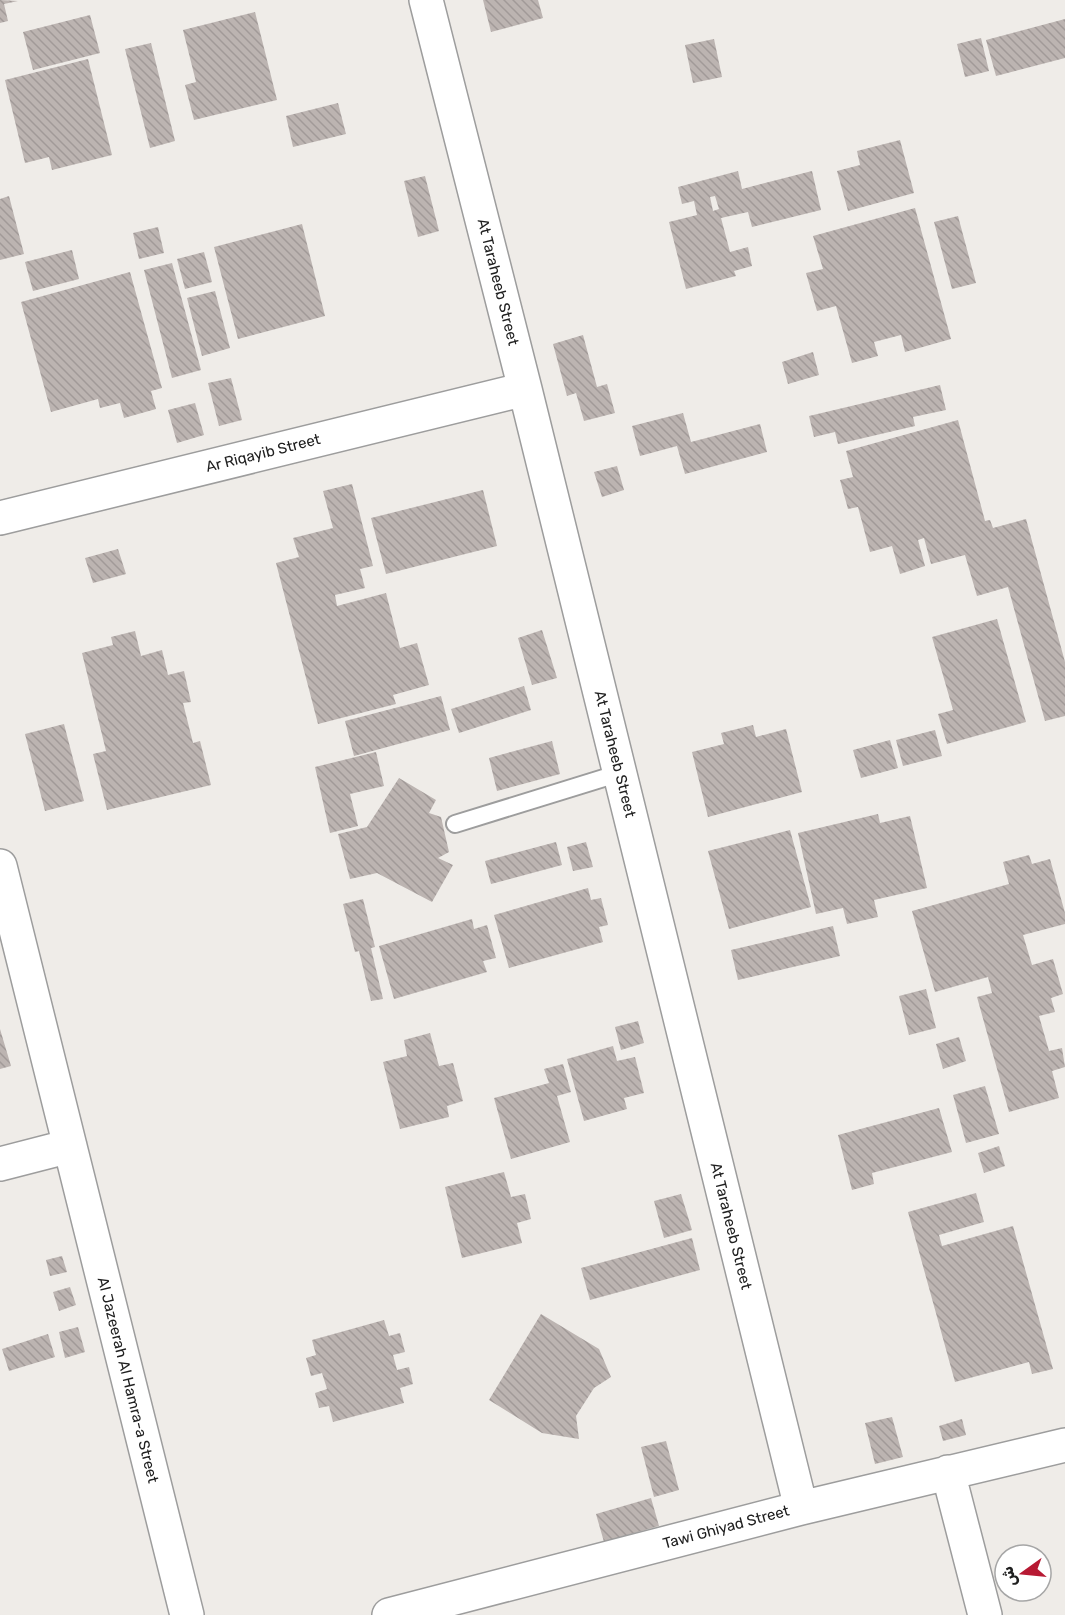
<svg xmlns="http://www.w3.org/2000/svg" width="1065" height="1615" font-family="Rubik,'Noto Naskh Arabic',sans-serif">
<defs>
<pattern id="building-back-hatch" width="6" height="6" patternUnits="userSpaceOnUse" patternTransform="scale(1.5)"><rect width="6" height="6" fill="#bcb4b1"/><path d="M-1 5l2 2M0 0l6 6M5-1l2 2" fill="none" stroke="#a19a98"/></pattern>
</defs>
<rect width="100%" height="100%" fill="#efece8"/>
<!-- building -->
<path fill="url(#building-back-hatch)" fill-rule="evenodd" d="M 0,0 L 18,1 L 4,4 L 8,21 L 0,23 Z
M 483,0 L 538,0 L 543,18 L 491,32 Z
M 255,12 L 277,100 L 194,120 L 185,85 L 196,82 L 183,30 Z
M 90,15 L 100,53 L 33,70 L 23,32 Z
M 1065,19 L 1065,58 L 996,76 L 986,40 Z
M 981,38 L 989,71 L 965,77 L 957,44 Z
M 714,39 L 722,77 L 693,83 L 685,45 Z
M 151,43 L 175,141 L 150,148 L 125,49 Z
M 88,59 L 112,155 L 52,170 L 49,157 L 25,163 L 5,80 Z
M 338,103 L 346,134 L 293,147 L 286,116 Z
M 900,140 L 914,193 L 848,211 L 837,171 L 860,165 L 857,151 Z
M 738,171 L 742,189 L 812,171 L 821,210 L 752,227 L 748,212 L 721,218 L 730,252 L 748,247 L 752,266 L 734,271 L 736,276 L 686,289 L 669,222 L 697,215 L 694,201 L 682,204 L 678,187 ZM 715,196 L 719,209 L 713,211 L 710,197 Z
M 425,176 L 439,231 L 418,237 L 404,181 Z
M 9,196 L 24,254 L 0,260 L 0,199 Z
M 915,208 L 951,339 L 905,352 L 901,335 L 874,342 L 878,356 L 852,363 L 836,306 L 817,311 L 806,273 L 823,269 L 813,236 Z
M 958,216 L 976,283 L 952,289 L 934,222 Z
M 302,224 L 325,316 L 238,339 L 214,247 Z
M 158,227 L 164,253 L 139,259 L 133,233 Z
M 72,250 L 79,279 L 33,291 L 25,262 Z
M 204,252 L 212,282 L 185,289 L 177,259 Z
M 172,263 L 201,370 L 172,378 L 144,270 Z
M 130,272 L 162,388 L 151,391 L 156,409 L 124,418 L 120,403 L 100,408 L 98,399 L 51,412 L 21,302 Z
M 215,291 L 230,348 L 202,356 L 187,298 Z
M 583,335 L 597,387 L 607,384 L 615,413 L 584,421 L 576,393 L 567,396 L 553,344 Z
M 813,352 L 819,375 L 788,384 L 782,362 Z
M 231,378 L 242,420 L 219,426 L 208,383 Z
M 940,385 L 946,410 L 913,417 L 915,426 L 838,444 L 835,432 L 814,437 L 809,416 Z
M 195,403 L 204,435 L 177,443 L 168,410 Z
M 683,413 L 691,442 L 760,424 L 767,452 L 685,474 L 677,446 L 640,456 L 632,426 Z
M 958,420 L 985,521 L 990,520 L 993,528 L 1026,519 L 1065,662 L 1065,716 L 1045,721 L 1008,587 L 977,596 L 965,555 L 931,564 L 924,538 L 918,540 L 925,566 L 900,574 L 892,546 L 870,552 L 858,507 L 848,509 L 840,480 L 853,477 L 846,451 Z
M 617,466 L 624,490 L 602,497 L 594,472 Z
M 352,484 L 373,566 L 360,569 L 365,588 L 335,595 L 337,606 L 386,593 L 400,648 L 417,643 L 429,685 L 393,695 L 396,704 L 318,724 L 276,563 L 299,557 L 293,538 L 333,528 L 323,491 Z
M 483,490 L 497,546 L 386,574 L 371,518 Z
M 118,549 L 126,574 L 93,583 L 85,558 Z
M 997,619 L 1026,722 L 947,744 L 938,714 L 953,710 L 932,637 Z
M 542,630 L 557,678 L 532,685 L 518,638 Z
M 135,631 L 141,656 L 162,650 L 168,675 L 184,671 L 191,702 L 183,703 L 193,743 L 200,741 L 211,785 L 107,810 L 93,754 L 106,751 L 82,653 L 113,645 L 111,637 Z
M 524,686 L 531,710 L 459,733 L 451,709 Z
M 441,696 L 450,730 L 354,756 L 345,721 Z
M 64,724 L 84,801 L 45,811 L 25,734 Z
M 753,725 L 756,737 L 786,729 L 802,792 L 708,817 L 692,752 L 724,744 L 721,733 Z
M 935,730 L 942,756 L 903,766 L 896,740 Z
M 890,740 L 898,768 L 861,778 L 853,750 Z
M 552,741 L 560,774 L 497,791 L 489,758 Z
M 376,752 L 384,786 L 350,794 L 358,826 L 330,833 L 315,767 Z
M 399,778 L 436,800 L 429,813 L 441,817 L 449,852 L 438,858 L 453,865 L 432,902 L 377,873 L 350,879 L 338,834 L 367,827 Z
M 878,814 L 880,823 L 910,816 L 927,888 L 874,900 L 878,917 L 847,924 L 843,908 L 816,914 L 798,833 Z
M 790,830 L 811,907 L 729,929 L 708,851 Z
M 556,842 L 562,865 L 491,884 L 485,861 Z
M 586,842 L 593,867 L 573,871 L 567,847 Z
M 1029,855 L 1032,864 L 1050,859 L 1065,913 L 1065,924 L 1023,935 L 1032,965 L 1053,959 L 1063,994 L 1051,998 L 1055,1012 L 1039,1016 L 1049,1051 L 1062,1048 L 1065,1067 L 1052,1071 L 1059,1098 L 1009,1112 L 977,997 L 992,993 L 988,977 L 935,992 L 912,911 L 1009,884 L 1003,862 Z
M 588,888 L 591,900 L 601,898 L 608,925 L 599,927 L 603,942 L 509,968 L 494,915 Z
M 363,899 L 375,947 L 371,948 L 383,999 L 371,1001 L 359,951 L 355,952 L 343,904 Z
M 472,919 L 474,929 L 487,925 L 496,958 L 483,961 L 487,972 L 394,999 L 379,946 Z
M 833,926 L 840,956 L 738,980 L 731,950 Z
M 926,989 L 936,1028 L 909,1035 L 899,996 Z
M 638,1021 L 644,1043 L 621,1050 L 615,1027 Z
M 0,1029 L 11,1066 L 0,1069 Z
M 430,1033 L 439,1066 L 453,1063 L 463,1101 L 447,1106 L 449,1117 L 400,1129 L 383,1062 L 407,1056 L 404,1040 Z
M 959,1037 L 966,1061 L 943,1069 L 936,1044 Z
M 613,1046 L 617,1061 L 635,1057 L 644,1093 L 624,1098 L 627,1109 L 584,1121 L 567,1059 Z
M 563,1064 L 571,1092 L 557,1096 L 570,1142 L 511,1159 L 494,1098 L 549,1083 L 544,1069 Z
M 985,1086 L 999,1134 L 966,1143 L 953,1095 Z
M 939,1108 L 952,1152 L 872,1173 L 874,1184 L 852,1190 L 838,1135 Z
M 999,1146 L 1005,1166 L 984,1173 L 978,1153 Z
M 504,1172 L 511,1197 L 525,1194 L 531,1219 L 517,1223 L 522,1243 L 462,1258 L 445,1187 Z
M 976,1193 L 984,1222 L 939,1235 L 942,1246 L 1013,1226 L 1053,1369 L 1032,1374 L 1029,1362 L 955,1382 L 908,1212 Z
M 681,1194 L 692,1230 L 664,1238 L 654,1201 Z
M 692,1238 L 700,1270 L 590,1300 L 581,1268 Z
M 62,1256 L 67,1272 L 50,1276 L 46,1260 Z
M 70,1287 L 76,1305 L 59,1311 L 53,1292 Z
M 541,1314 L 599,1349 L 611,1377 L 594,1388 L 576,1416 L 579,1439 L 542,1433 L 489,1400 Z
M 384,1320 L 389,1336 L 400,1333 L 405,1352 L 393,1355 L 397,1370 L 409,1367 L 413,1384 L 400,1388 L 404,1403 L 333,1422 L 329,1406 L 319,1408 L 315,1393 L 327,1389 L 322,1373 L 311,1376 L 306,1358 L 316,1355 L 312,1340 Z
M 78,1327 L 85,1352 L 65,1358 L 59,1332 Z
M 48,1334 L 55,1357 L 9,1371 L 2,1349 Z
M 892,1417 L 903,1457 L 875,1464 L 865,1423 Z
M 962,1419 L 966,1435 L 943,1441 L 939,1426 Z
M 666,1441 L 679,1490 L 654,1497 L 641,1447 Z
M 651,1498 L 659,1526 L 604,1542 L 596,1514 Z"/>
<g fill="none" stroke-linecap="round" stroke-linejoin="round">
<defs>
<path id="service" d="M 455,824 L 620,773"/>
<path id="minor" d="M 426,0 L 525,389 L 801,1508
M 0,518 L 525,389
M 0,866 L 187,1615
M 0,1164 L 70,1146
M 948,1472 L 985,1615
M 389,1615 L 801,1508 L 1065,1445"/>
</defs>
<!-- service casing -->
<use href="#service" stroke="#9d9d9d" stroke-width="20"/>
<!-- minor casing -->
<use href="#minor" stroke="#9d9d9d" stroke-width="36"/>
<!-- service -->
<use href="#service" stroke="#fff" stroke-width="16"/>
<!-- minor -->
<use href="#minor" stroke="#fff" stroke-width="33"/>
</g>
<g text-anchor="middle" stroke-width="5" stroke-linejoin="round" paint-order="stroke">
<!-- street labels -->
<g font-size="15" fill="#202020" stroke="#fff">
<text transform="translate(498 282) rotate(76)" y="5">At Taraheeb Street</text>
<text transform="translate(263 453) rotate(-14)" y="5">Ar Riqayib Street</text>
<text transform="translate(615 754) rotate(76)" y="5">At Taraheeb Street</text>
<text transform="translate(731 1226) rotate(76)" y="5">At Taraheeb Street</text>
<text transform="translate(128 1380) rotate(76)" y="5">Al Jazeerah Al Hamra-a Street</text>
<text transform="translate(726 1527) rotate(-15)" y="5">Tawi Ghiyad Street</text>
</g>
</g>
<!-- north arrow -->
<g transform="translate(1023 1573) rotate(255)"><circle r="28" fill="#ffffff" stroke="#a6a6a6" stroke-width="1.5"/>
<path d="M0-4.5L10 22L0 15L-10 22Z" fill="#b71933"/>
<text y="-9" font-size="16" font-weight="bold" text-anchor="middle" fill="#202020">ش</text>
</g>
</svg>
